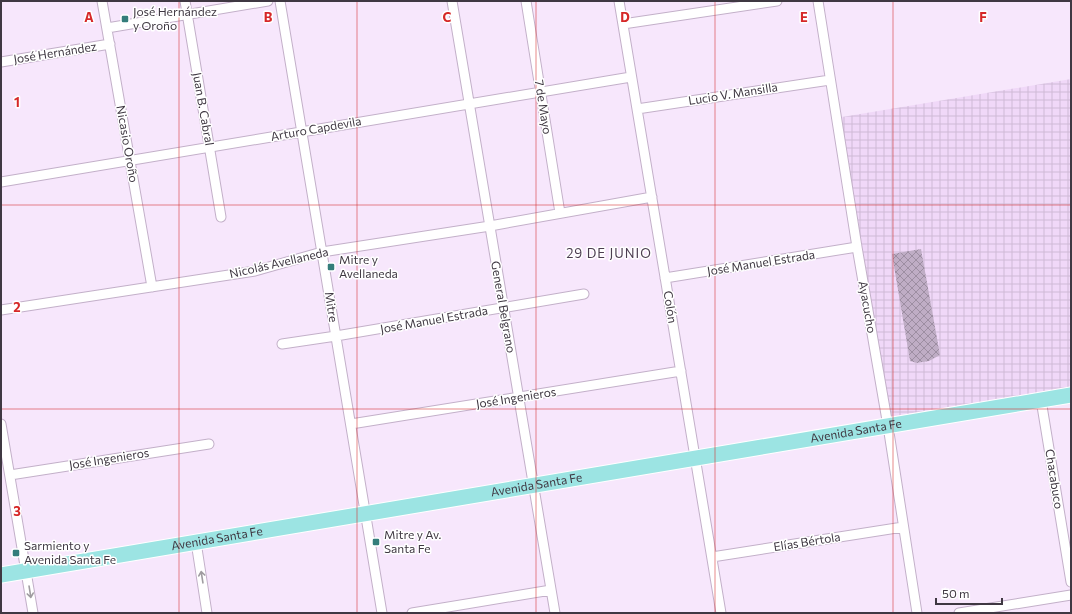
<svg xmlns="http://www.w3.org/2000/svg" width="1072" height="614" font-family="Commissioner,sans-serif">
<defs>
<pattern id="industrial-grid" width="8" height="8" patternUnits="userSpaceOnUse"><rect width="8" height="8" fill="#f0d8f8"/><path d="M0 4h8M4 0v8" fill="none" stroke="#cfbad6"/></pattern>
<pattern id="building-cross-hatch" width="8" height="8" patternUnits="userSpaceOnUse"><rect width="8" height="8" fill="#bfadc5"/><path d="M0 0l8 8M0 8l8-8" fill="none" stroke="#9d8ea2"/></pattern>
</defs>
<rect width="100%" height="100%" fill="#f7e7fc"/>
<!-- industrial -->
<path fill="url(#industrial-grid)" d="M 1071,79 L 1071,395 L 888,426 L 836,118 Z"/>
<!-- building -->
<path fill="url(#building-cross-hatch)" d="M 921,249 L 940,355 L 929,361 L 917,363 L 910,361 L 892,254 Z"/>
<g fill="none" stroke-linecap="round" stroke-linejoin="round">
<defs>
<path id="minor" d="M 102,1 L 152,287
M 185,1 L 221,217
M 280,1 L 382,613
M 452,1 L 555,613
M 526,1 L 560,213
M 619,1 L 721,613
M 818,1 L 857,247 L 888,426 L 917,613
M 623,24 L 777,1
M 107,28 L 268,1
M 1,62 L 110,44
M 637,109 L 830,80
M 1,182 L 631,77
M 665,278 L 857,247
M 1,310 L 255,271 L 322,252 L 490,226 L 652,197
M 282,344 L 336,336 L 584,294
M 1041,400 L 1071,582
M 1,424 L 33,613
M 351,424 L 681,371
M 10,475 L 209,444
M 196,542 L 207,613
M 712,557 L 903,527
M 412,613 L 551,590
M 959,613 L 1071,595"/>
<g id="primary">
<path id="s1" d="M 1,575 L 1071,395"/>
</g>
</defs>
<!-- minor casing -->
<use href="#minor" stroke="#c3b0c9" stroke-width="11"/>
<!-- primary casing -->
<use href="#primary" stroke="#fff" stroke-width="17"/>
<!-- minor -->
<use href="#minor" stroke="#fff" stroke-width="9"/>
<!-- primary -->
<use href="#primary" stroke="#9ce4e3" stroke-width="15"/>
</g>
<!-- one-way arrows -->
<defs><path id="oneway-shaft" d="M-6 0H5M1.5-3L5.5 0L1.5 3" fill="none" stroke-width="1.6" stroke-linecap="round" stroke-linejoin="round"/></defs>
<g stroke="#9f9ca0">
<use href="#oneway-shaft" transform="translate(202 577) rotate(-99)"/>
<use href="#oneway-shaft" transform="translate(30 592) rotate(81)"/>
</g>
<!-- grid -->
<path fill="none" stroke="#d62828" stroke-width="1" stroke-opacity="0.55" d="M 179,1 L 179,613M 357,1 L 357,613M 536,1 L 536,613M 715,1 L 715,613M 893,1 L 893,613M 1,205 L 1071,205M 1,409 L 1071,409"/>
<!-- markers -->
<g fill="#347d7b" stroke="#fff" stroke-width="1.5">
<rect x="121" y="15" width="8" height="8" rx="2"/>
<rect x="327" y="263" width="8" height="8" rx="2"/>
<rect x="372" y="538" width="8" height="8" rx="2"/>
<rect x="12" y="549" width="8" height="8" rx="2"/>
</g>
<g text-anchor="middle" stroke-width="3" stroke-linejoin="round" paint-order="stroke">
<!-- poi labels -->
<g font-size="12" fill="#3f3842" stroke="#fff" text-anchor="start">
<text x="133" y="16">José Hernández<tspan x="133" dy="14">y Oroño</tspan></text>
<text x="339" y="264">Mitre y<tspan x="339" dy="14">Avellaneda</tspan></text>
<text x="384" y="539">Mitre y Av.<tspan x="384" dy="14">Santa Fe</tspan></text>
<text x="24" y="550">Sarmiento y<tspan x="24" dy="14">Avenida Santa Fe</tspan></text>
</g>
<!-- street labels -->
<g font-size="12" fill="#3f3842" stroke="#fff">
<text transform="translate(55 53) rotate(-9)" y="4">José Hernández</text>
<text transform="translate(733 94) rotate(-9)" y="4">Lucio V. Mansilla</text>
<text transform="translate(543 107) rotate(81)" y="4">7 de Mayo</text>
<text transform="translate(203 109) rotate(80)" y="4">Juan B. Cabral</text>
<text transform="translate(316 129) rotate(-10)" y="4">Arturo Capdevila</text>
<text transform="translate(127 144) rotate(80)" y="4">Nicasio Oroño</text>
<text transform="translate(279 263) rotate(-13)" y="4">Nicolás Avellaneda</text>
<text transform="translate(761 263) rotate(-9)" y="4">José Manuel Estrada</text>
<text transform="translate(331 307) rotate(81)" y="4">Mitre</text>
<text transform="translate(503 307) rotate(80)" y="4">General Belgrano</text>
<text transform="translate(670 307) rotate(81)" y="4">Colón</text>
<text transform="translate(867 307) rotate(80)" y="4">Ayacucho</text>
<text transform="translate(434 320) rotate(-10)" y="4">José Manuel Estrada</text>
<text transform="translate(516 398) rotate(-9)" y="4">José Ingenieros</text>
<text dy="4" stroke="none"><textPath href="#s1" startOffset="867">Avenida Santa Fe</textPath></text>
<text transform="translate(109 459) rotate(-9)" y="4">José Ingenieros</text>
<text transform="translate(1054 479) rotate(81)" y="4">Chacabuco</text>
<text dy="4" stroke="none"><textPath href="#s1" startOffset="543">Avenida Santa Fe</textPath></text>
<text dy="4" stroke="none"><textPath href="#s1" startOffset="219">Avenida Santa Fe</textPath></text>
<text transform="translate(807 542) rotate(-9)" y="4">Elías Bértola</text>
</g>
<!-- neighbourhood labels -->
<g font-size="13" letter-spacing="1" fill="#4c3d51" stroke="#fff">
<text x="609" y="258">29 DE JUNIO</text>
</g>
</g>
<g font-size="13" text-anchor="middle" font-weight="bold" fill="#d62828" stroke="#fff" stroke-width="3" stroke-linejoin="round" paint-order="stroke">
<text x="89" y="22">A</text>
<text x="268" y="22">B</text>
<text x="447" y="22">C</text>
<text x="625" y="22">D</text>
<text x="804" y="22">E</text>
<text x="983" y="22">F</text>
<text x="17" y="107">1</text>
<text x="17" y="312">2</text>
<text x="17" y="516">3</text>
</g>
<!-- border -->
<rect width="1072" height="614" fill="none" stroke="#3f3842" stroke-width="4"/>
<!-- scale -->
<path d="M936 598v6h66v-6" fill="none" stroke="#3f3842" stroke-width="2"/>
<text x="942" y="598" font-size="12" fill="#3f3842" stroke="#ffffff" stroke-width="3" paint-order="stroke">50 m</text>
</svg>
